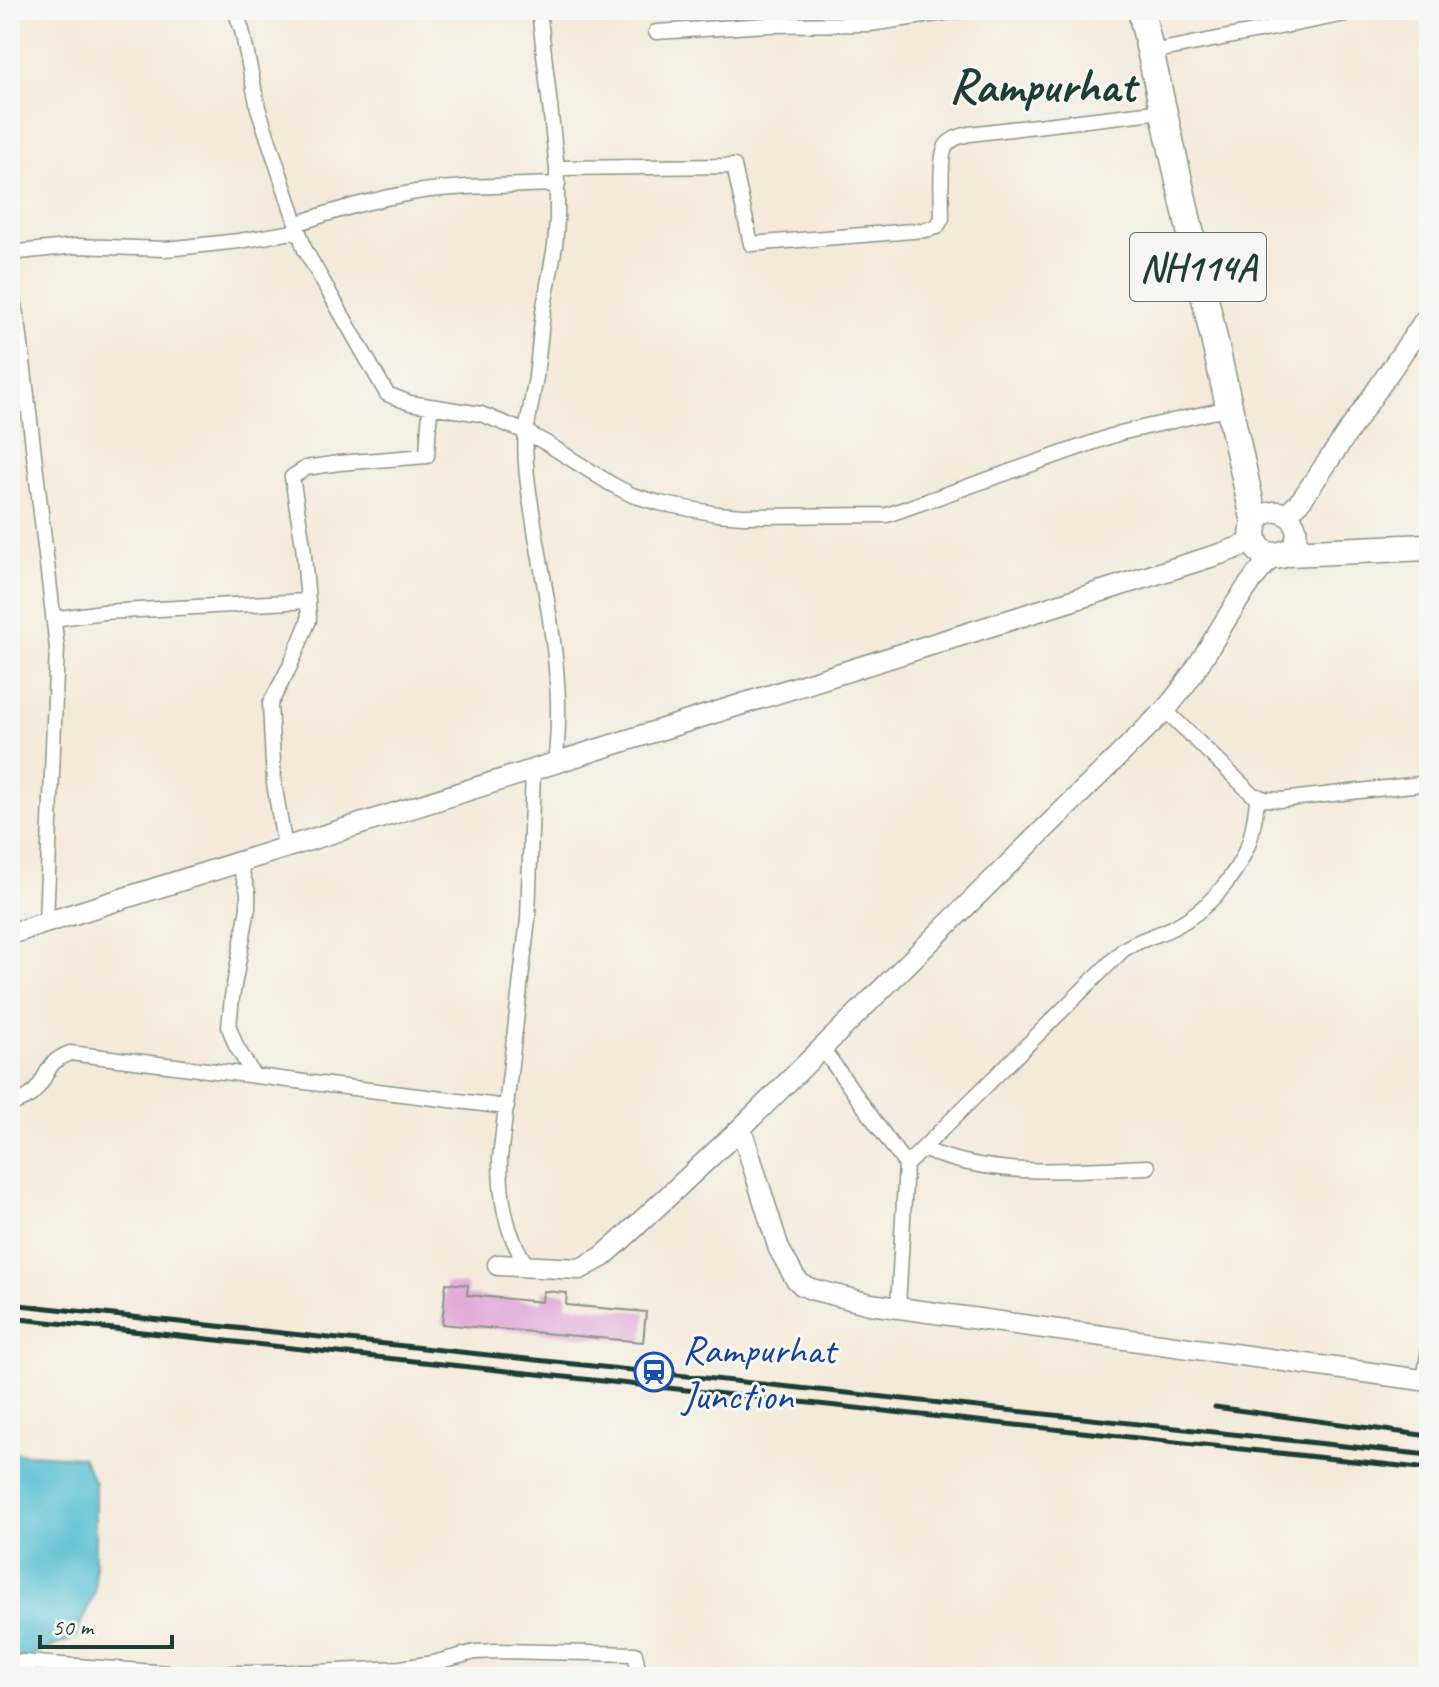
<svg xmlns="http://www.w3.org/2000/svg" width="1439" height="1687" font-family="Caveat,sans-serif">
<rect width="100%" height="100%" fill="#f6f6f2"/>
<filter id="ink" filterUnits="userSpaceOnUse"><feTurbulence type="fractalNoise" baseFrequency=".0125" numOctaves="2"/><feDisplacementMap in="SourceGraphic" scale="16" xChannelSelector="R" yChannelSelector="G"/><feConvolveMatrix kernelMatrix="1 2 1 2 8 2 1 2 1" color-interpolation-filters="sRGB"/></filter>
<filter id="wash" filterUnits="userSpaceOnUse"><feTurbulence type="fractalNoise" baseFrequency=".006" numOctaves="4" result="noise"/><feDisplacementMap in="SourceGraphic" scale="32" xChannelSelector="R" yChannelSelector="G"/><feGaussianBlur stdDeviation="1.8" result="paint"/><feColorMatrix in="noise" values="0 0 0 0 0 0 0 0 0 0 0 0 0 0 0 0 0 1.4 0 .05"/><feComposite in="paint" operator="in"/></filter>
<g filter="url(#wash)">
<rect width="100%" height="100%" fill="#f4ead9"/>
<!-- water -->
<path fill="#55bed2" stroke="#3a7e83" stroke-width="2" d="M 10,1453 L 82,1457 L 95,1483 L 95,1591 L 75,1638 L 22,1659 L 10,1658 Z"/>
<g id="blocks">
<!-- building -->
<path fill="#dfa4d5" d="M 446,1283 L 468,1285 L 467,1295 L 542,1302 L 543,1291 L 567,1293 L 566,1305 L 646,1312 L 643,1342 L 442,1324 Z"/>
</g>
</g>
<g filter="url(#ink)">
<use href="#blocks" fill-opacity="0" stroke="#8a9486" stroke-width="2"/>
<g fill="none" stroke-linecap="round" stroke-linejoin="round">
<defs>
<path id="street" d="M 235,10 L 242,30 L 258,108 L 305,250 L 387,394 L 410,403 L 481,414 L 526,432 C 523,468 531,502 536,536 C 549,611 565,688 555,763
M 539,10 L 557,168 L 557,219 L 555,246 L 543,312 L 536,377 L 526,432 L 546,443 L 611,484 L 632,495 L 659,503 L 717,514 L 743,516 L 887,515 L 1120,433 L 1229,408
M 1272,10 L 1273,28
M 656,32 L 767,25 L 870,24 L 964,10
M 1151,52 L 1366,10
M 557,168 L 734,166 L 751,244 L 925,230 L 937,227 L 942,218 C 942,202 939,157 946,146 C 952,138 961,136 969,134 L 1163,111
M 296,224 C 335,210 375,199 416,192 C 463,185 510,186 558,184
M 10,253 L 76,246 L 166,249 L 239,241 L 299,231
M 10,287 L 19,328 L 57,648 L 46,923
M 308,601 L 303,545 L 292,477 L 306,468 L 339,463 L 427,456 L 430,407
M 53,619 L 103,612 L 308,601 L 309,620 L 290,666 L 270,704 L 274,783 L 285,848
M 1165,710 L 1252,794 L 1265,799 L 1281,800 L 1429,783
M 239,863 L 248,892 L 248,908 L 232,997 L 229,1027 L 236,1046 L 254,1076
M 822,1048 L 906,1165 L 898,1307
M 10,1104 C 18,1102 28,1099 34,1092 C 50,1075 44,1063 70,1053 L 507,1107
M 922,1149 C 997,1179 1069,1170 1148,1167
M 906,1165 L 1123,950 C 1139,939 1157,936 1174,927 C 1207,910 1234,880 1248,845 C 1254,830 1255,812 1258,796
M 528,1267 C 505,1234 500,1197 500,1158 L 528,919 L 533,770
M 1424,1380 L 1429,1349
M 10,1661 L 181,1674 L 316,1672 L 401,1668 L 433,1663 L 475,1652 L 495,1651 L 635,1654 L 640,1677"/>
<path id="secondary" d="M 1287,515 L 1302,499 L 1429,314
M 1255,523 C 1278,494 1314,528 1287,553
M 10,934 L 1220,554 L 1245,545 L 1253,538
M 741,1128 L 779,1249 L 795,1278 L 802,1285 L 811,1289 L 870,1304 L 1429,1381
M 498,1265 L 580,1269 L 602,1257 L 618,1243 L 741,1128 L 1165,710 C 1207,663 1229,601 1273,556"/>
<path id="highway" d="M 1141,10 L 1255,523 C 1248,547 1265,562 1287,553 L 1429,547"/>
</defs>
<!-- street casing -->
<use href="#street" stroke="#8a9486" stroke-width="17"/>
<!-- secondary casing -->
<use href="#secondary" stroke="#8a9486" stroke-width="23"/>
<!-- highway casing -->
<use href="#highway" stroke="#8a9486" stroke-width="29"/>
<!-- street -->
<use href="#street" stroke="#fff" stroke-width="14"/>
<!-- secondary -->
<use href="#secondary" stroke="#fff" stroke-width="20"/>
<!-- highway -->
<use href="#highway" stroke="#fff" stroke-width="26"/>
<!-- rail -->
<path stroke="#1f3d34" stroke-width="5" d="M 10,1304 L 1429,1455
M 10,1318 L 1429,1469
M 1215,1407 L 1429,1436"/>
</g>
</g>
<!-- icons -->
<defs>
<symbol id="station-ring" viewBox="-11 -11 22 22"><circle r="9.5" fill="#f6f6f2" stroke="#1a4fb4" stroke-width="1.5"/><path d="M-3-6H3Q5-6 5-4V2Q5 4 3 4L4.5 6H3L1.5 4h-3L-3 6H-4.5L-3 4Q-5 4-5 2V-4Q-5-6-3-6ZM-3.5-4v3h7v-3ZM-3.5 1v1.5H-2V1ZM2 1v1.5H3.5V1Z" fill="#1a4fb4"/></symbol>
</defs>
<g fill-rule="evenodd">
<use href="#station-ring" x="632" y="1350" width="44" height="44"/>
</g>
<g text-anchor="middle" stroke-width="6" stroke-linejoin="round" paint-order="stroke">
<!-- shield labels -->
<rect fill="#f6f6f2" stroke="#60746d" stroke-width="2" x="1130" y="233" width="136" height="68" rx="6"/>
<g font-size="38" font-weight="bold" fill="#1f3d34">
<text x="1198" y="280">NH114A</text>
</g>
<!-- transit labels -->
<g font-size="40" fill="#164399" stroke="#f6f6f2" text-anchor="start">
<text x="682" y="1363">Rampurhat<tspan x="682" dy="46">Junction</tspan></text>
</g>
<!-- district labels -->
<g font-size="48" font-weight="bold" fill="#1f3d34" stroke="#f6f6f2">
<text x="1042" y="102">Rampurhat</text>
</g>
</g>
<!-- margin -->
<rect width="1439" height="1687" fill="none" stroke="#f6f6f2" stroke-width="40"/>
<!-- scale -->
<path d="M40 1635v12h132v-12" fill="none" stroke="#1f3d34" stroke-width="4"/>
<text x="52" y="1635" font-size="24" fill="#1f3d34" stroke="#f6f6f2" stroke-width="6" paint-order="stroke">50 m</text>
</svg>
